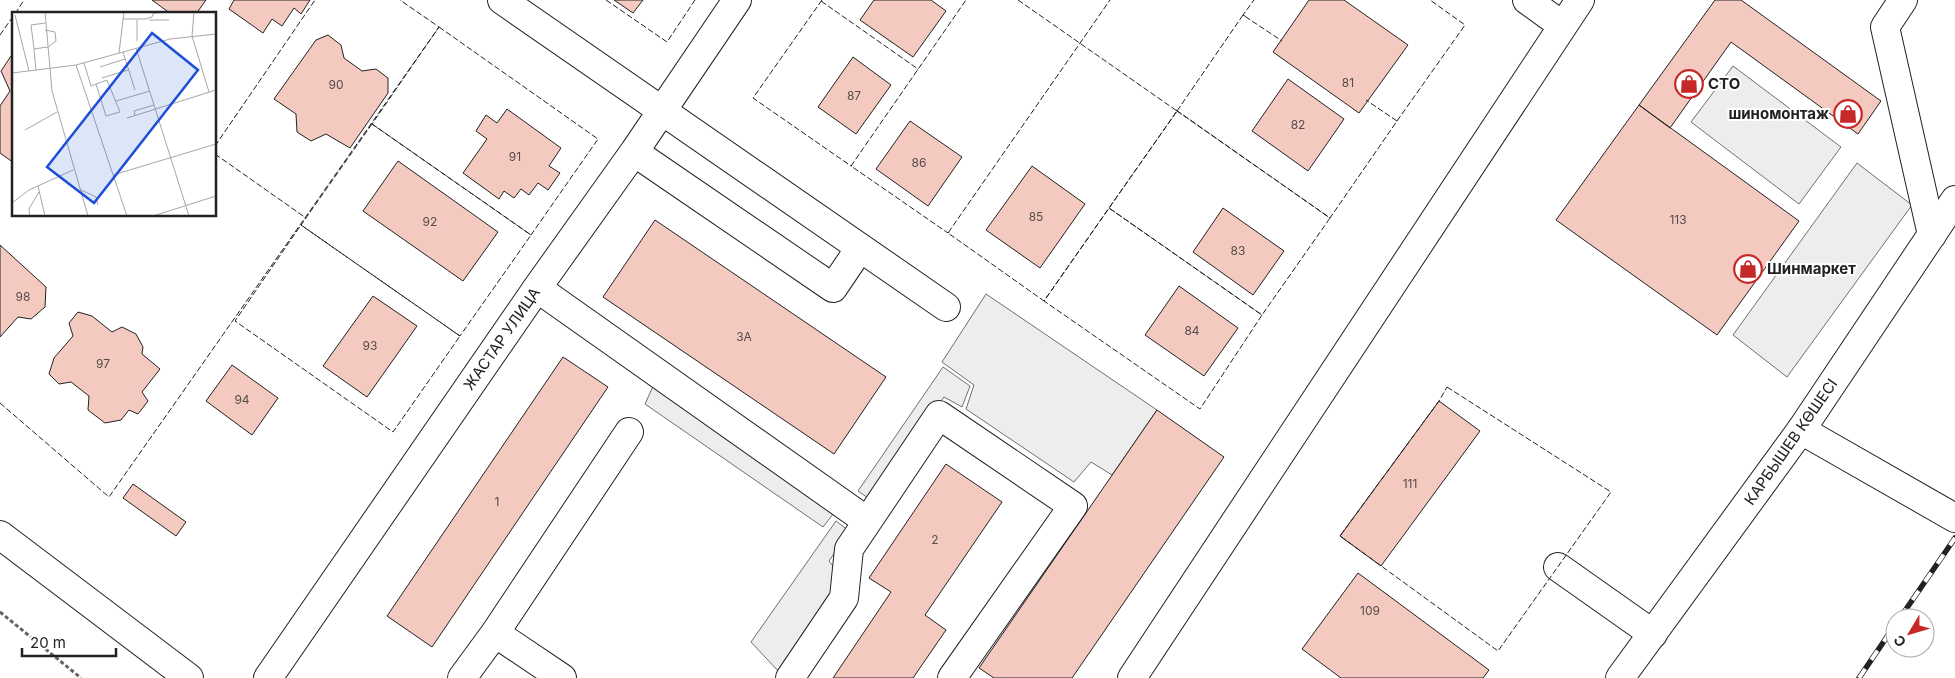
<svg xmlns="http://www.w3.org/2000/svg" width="1955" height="678" font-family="Inter,sans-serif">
<rect width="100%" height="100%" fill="#fff"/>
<!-- parking -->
<path fill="#ededed" stroke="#6f6f6f" d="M 1733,66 L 1841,147 L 1799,204 L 1691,122 Z
M 1857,163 L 1912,205 L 1787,377 L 1733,335 Z
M 986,294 L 1157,410 L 1112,475 L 1091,462 L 1074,482 L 966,409 L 974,385 L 942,362 Z
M 943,367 L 970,386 L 962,407 L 944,397 L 871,500 L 858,491 Z
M 654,384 L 837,509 L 823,527 L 645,404 Z
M 836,521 L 849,531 L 829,561 L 844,580 L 780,673 L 751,642 Z"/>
<!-- building -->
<path fill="#f3c9c0" stroke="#222" d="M 152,0 L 206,0 L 196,14 L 171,14 Z
M 234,0 L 310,0 L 301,14 L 294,8 L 282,26 L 272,19 L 263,33 L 229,9 Z
M 614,0 L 643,0 L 633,13 Z
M 874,0 L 931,0 L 946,11 L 913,57 L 860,20 Z
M 1309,0 L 1344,0 L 1408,45 L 1359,113 L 1273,52 Z
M 1715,0 L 1741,0 L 1881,101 L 1858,134 L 1731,42 L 1670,128 L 1639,105 Z
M 328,35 L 341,45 L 344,58 L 362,71 L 376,69 L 388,78 L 388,93 L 350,148 L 326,134 L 311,141 L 297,132 L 296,114 L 274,99 L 316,40 Z
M 11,56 L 14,56 L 14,163 L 0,153 L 0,106 L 10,91 L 1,71 Z
M 853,57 L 891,85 L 856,134 L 818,107 Z
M 1288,79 L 1344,119 L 1308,171 L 1252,131 Z
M 1639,105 L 1799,221 L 1717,335 L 1556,220 Z
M 507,109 L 561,148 L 549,166 L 560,173 L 548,190 L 538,183 L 529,195 L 521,189 L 514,198 L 504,191 L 499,199 L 463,173 L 487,139 L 476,131 L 486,115 L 497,123 Z
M 910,121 L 962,157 L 928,206 L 876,169 Z
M 398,161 L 498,232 L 463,281 L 363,211 Z
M 1032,166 L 1085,204 L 1040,268 L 986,230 Z
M 1223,208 L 1284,251 L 1253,295 L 1193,252 Z
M 655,220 L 886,377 L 834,454 L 603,297 Z
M 0,245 L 46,287 L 45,307 L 31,319 L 18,317 L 0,337 Z
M 1179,286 L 1238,328 L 1204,376 L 1145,335 Z
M 373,296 L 417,326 L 367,397 L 323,366 Z
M 78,312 L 92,316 L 112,332 L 122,327 L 136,334 L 143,347 L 142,354 L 160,369 L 142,392 L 148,401 L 138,414 L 129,410 L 121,420 L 105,423 L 88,410 L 89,396 L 71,382 L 59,384 L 49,374 L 54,358 L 73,336 L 69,323 Z
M 563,357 L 608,387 L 432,647 L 387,616 Z
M 232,365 L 278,398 L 252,435 L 206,401 Z
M 1439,401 L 1480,431 L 1381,566 L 1340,536 Z
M 1157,410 L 1224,457 L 1072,678 L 994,678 L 979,668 Z
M 946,464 L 1002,502 L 925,615 L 946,630 L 913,678 L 833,678 L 891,592 L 869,578 Z
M 133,484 L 186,522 L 176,536 L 123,498 Z
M 1358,573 L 1489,670 L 1483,678 L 1341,678 L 1302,649 Z"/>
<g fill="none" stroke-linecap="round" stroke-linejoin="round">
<defs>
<path id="minor" d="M 502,0 L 946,307
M 1527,0 L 1563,26
M 1903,0 L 1885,27 L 1932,235
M 634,152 L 833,288 L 860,248
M 537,288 L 867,521
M 1801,430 L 1955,518
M 0,535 L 189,678
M 1558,567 L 1653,634
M 495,633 L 562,678
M 268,678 L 537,288 L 634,152 L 737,0
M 462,678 L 495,633 L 629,432
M 790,678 L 844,598 L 849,549 L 939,415 L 1073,506 L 952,678
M 1132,678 L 1580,0"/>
<path id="major" d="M 1620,678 L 1801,430 L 1955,200"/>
</defs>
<!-- minor casing -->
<use href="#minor" stroke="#222" stroke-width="30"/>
<!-- major casing -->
<use href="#major" stroke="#222" stroke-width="30"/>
<!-- path -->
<path stroke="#646464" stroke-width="3" stroke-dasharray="4 2.5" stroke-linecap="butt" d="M 0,612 L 81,678"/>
<!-- minor -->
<use href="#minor" stroke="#fff" stroke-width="28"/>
<!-- major -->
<use href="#major" stroke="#fff" stroke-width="28"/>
<defs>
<path id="rail" d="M 1900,618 L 1955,538
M 1859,678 L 1895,625"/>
</defs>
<!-- rail casing -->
<use href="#rail" stroke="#222" stroke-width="5.5"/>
<!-- rail -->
<use href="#rail" stroke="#fff" stroke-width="4" stroke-dasharray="11" stroke-linecap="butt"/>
<!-- fence -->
<path stroke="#222" stroke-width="1" stroke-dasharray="6 2.5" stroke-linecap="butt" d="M 606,0 L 667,42 L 695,0
M 822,0 L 753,98 L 851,166 L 852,165
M 1018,0 L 1177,111 L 1044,301 L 948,233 L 1110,0
M 821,1 L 918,69 L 917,70
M 15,14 L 24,0
M 1245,16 L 1243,15 L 1254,0
M 439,27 L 598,139 L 531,235 L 372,124 Z
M 0,35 L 14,15
M 1176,110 L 1330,218 L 1397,121 L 1366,100
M 1177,111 L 1243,15 L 1282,41
M 1177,111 L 1330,218 L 1262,315 L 1109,208 Z
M 1397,121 L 1465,25 L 1430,0
M 372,124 L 531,235 L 460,336 L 301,225 Z
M 215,146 L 315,0
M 215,154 L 306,218
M 1109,208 L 1262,315 L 1200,409 L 1044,301 Z
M 301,225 L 460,336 L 393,432 L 235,321 Z
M 949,232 L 948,233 L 851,166 L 966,0
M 1447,387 L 1611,492 L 1498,651 L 1340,536 L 1439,401 Z
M 0,403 L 109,497 L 439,27 L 400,0"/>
</g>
<!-- icons -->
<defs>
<symbol id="shop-ring" viewBox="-11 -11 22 22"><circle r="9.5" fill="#fff" stroke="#c62828" stroke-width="1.5"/><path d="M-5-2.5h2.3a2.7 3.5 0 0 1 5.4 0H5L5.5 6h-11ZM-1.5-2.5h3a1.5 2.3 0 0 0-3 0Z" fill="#c62828"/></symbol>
</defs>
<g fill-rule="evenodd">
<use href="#shop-ring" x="1673" y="68" width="32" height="32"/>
<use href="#shop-ring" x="1832" y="98" width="32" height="32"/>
<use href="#shop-ring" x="1732" y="253" width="32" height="32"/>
</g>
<g text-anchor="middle" stroke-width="4" stroke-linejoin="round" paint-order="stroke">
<!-- number labels -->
<g font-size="12" fill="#564c4a">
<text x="1348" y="87">81</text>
<text x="336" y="89">90</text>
<text x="854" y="100">87</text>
<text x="1298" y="129">82</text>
<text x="515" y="161">91</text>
<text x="919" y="167">86</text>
<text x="1036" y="221">85</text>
<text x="1678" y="224">113</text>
<text x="430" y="226">92</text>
<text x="1238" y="255">83</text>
<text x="23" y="301">98</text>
<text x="1192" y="335">84</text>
<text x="744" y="341">3А</text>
<text x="370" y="350">93</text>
<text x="103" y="368">97</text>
<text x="242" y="404">94</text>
<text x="1410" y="488">111</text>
<text x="497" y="506">1</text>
<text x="935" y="544">2</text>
<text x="1370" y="615">109</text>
</g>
<!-- poi labels -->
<g font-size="15" font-weight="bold" fill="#222" stroke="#fff" text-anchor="start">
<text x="1708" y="89">СТО</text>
<text x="1829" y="119" text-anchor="end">шиномонтаж</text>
<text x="1767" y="274">Шинмаркет</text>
</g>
<!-- street labels -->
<g font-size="15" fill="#222" stroke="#fff">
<text transform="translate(502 339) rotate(-55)" y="5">ЖАСТАР УЛИЦА</text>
<text transform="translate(1791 442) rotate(-55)" y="5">КАРБЫШЕВ КӨШЕСІ</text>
</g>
</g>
<!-- overview -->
<g transform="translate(12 12)">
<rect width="204" height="204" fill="#fff"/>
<path fill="none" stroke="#a7a7a7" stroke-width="1" d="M 33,0 L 40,79 L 76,204M 182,0 L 180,24 L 197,80M 142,1 L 160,0M 3,3 L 17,59M 111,7 L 133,7 L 140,5 L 142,0M 137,8 L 157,8M 33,11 L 19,13 L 22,37 L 35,35M 33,18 L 43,20 L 44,29 L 35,36M 125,29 L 125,8M 124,36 L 177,204M 22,37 L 24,58M 111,40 L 123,78M 107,41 L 112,0M 72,51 L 79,74 L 95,68 L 108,100 L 94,104 L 84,72M 64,53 L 115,204M 88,55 L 113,47M 0,61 L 64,53 L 158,27 L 204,22M 90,66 L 116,58M 104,89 L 138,79M 123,103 L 122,99 L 142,93M 115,106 L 204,78M 13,118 L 45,100M 101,163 L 204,132M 26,174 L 33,204M 69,178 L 84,185 L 86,193M 0,191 L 17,178 L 61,158M 18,204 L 17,197 L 27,180M 141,204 L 204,184"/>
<path fill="#1d4ed8" fill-opacity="0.15" stroke="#1d4ed8" stroke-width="2.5" d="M 140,21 L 186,58 L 82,191 L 35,155 Z"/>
<rect width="204" height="204" fill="none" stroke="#222" stroke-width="2.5"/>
</g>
<!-- north arrow -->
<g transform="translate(1910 633) rotate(232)"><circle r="24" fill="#ffffff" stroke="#a7a7a7"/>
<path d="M0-4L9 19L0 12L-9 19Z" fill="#c62828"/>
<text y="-8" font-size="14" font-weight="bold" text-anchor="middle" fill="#222222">С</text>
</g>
<!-- scale -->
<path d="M22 648v8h94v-8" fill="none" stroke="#222222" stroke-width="2.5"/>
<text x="30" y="648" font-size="15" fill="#222222" stroke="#ffffff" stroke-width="4" paint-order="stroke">20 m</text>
</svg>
